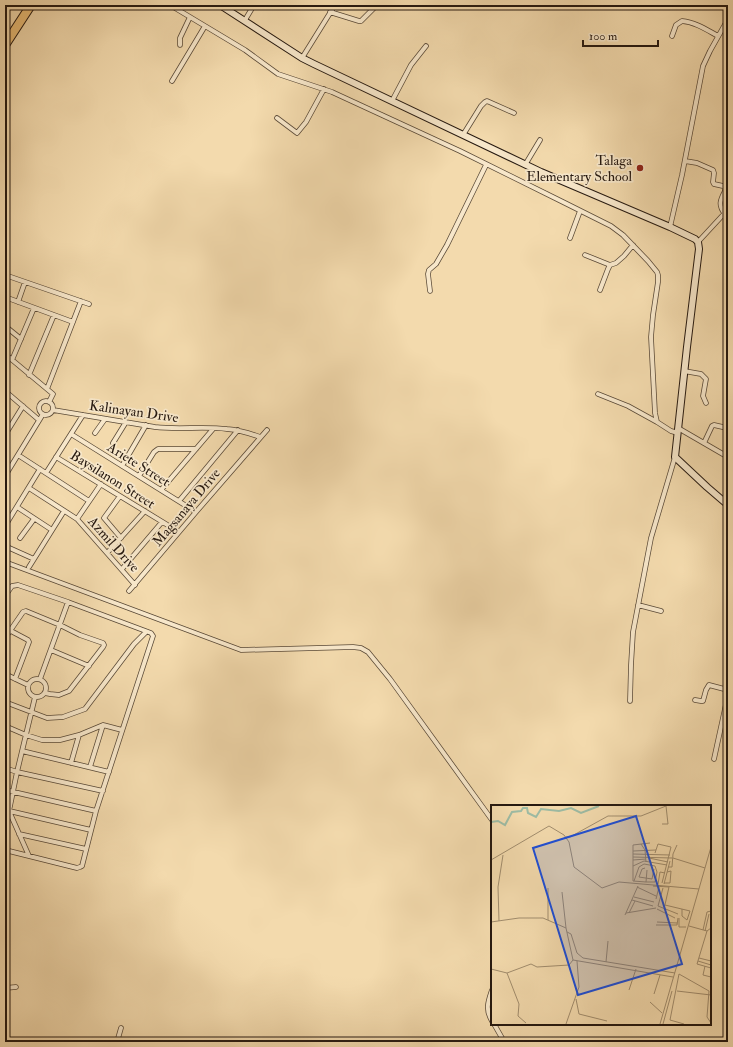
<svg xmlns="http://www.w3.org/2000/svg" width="733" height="1047" font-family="'IM FELL Double Pica',serif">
<rect width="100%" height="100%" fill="#f3daad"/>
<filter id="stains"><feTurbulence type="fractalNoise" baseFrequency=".005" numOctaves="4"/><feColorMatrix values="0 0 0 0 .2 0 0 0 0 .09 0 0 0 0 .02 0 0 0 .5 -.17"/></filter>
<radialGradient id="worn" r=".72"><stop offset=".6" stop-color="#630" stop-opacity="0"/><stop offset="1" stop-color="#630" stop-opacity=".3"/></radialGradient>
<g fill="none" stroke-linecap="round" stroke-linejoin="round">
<defs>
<path id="street" d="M 170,5 L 245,50 L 278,74 L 332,92 L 460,151 L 563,202 L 611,226 L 623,235 L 648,261 L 657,272 L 658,275 L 658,282 L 653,315 L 651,337 L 655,413 L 657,422 L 671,431 L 678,433
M 330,12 L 359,21 L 361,21 L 377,5
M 245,20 L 254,5
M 672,36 L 676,25 L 682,21 C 695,22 707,30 718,36
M 180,45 L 180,38 L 190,17
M 302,58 L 335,5
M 172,81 L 205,26
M 392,101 L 411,65 L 426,46
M 277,118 L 297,133 L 306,122 L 324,89
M 463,135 L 481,106 L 485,102 L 487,101 L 514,113
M 685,161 L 697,163 L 713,170 L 714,173 L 713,182 L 714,184 L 723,186 L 726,189 C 721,199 717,204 725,214
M 525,165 L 540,140
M 670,227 L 682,175 L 703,66 L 710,51 L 728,19
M 570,238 L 580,211
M 698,242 L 722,216 L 725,214 L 728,214
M 585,255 L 610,265
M 5,275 L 89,304
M 600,290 L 608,269 L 610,265 L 616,263 L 624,256 L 633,245
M 430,291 L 428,274 L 429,270 L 436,264 L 447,245 L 486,165
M 5,297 L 73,322
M 18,302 L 25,282
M 5,326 L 21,339
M 5,354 L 53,394 L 49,402
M 12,360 L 34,308
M 684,371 L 701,374 L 706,379 L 703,396 L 706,403
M 29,375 L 54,315
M 47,389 L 81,301
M 5,391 L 39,420
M 598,394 L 628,406 L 657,422
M39 408a7 7 0 1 1 14 0a7 7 0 1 1-14 0Z
M 53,410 L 155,427 C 179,430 203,426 227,429 C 238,430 249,433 260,437
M 678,428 L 728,457
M 95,433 L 105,419
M 71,434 L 196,512
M 5,435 L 23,406
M 113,443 L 126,422
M 704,443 L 712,426 L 714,425 L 727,428
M 18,455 L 89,501
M 56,457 L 179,532
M 122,466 L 146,425
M 46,473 L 83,415
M 5,476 L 43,414
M 139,476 L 154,452 L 158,449 L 196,449
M 29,488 L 77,519 L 135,585
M 161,490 L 213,429
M 120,496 L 104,518 L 121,538
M 179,501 L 238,430
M 17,507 L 52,530
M 77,519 L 101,484
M 5,526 L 40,469
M 20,538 L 34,519
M 5,546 L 34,559
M 107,553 L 145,511
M 5,562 L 241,650 L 353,647 L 361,648 L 368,652 L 390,679 L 492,820
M 29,567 L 64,511
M 122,569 L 162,522
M 129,591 L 196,512 L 267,430
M 5,596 L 12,586 L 18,585 L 68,602 L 151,633 L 153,636 L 96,811 L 82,866 L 80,867 L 77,868 L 5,850
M 638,605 L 661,611
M 11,631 L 28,640 L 29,642 L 15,679
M 5,638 L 23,612 L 26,611 L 60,625 L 80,635 L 103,643 L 104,645 L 103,647 L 69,691 L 59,695 L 50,694 L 45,693
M 51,650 L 89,666
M 5,674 L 28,685
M28 688a9 9 0 1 1 18 0a9 9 0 1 1-18 0Z
M 40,679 L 68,602
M 695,700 L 701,701 L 703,701 L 706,690 L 709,685 L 728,690
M 630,701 L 631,665 L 633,632 L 651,538 L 675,457
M 5,702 L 47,718 L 63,717 L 85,709 L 134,644 L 146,632
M 5,726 L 26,735 L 42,740 L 60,740 L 79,735 L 103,725 L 122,730
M 22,751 L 109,772
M 714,759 L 728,695
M 71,763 L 79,735
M 90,767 L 103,725
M 5,768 L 17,772 L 103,791
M 5,790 L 96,811
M 5,810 L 91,830
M 19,834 L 86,849
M 29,856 L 9,811 L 17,772 L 35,697
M 5,988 L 16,987
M 492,990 C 488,1002 485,1009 492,1021
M 494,1024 L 502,1038 L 502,1042
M 117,1042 L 121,1028"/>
<path id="secondary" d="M 220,5 L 302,58 L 314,64 L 541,172 L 670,227 L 695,239 L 698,242 L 699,249 L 687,347 L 675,457 L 707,487 L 728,505"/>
<path id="highway" d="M 5,45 L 31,5"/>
</defs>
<!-- street casing -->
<use href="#street" stroke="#594937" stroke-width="5.5"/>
<!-- secondary casing -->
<use href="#secondary" stroke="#261910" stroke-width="8"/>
<!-- highway casing -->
<use href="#highway" stroke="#261910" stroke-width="10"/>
<!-- street -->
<use href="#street" stroke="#f7e7ca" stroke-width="4"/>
<!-- secondary -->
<use href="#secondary" stroke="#f7e7ca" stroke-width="6"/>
<!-- highway -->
<use href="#highway" stroke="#eabd76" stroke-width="8"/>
</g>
<!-- markers -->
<circle fill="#8f2418" stroke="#f7e7ca" stroke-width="1.5" cx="640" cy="168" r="4"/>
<g text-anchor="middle" stroke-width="3.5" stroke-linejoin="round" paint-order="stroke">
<!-- poi labels -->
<g font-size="14" fill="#261910" stroke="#f7e7ca" text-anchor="end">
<text x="632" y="165">Talaga<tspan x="632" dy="16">Elementary School</tspan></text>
</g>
<!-- street labels -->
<g font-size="14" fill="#261910" stroke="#f7e7ca">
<text transform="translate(134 411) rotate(8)" y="5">Kalinayan Drive</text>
<text transform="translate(139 464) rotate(32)" y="5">Ariete Street</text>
<text transform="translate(113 479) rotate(32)" y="5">Baysilanon Street</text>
<text transform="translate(186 507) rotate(-50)" y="5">Magsanaya Drive</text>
<text transform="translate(114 544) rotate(48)" y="5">Azmil Drive</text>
</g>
</g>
<!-- overview -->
<g transform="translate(491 805)">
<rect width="220" height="220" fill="#f3daad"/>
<path fill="none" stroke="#9dbba4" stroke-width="2" d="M 0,17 L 7,16 L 14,20 L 21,7 L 30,6 L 32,3 L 36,3 L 37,8 L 45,12 L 50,4 L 68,6 L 80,3 L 90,8 L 108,1"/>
<path fill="none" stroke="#a18d6e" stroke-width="1" d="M 171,19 L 177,19 L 175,1M 75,32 L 79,32 L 117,11 L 150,11 L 175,1M 150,39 L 154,45 L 155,57M 142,46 L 165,45M 164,48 L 167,39 L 180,42 L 171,78M 142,49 L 179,50M 158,51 L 158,53 L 177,57M 142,52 L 181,53M 182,53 L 214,63M 0,55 L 58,21 L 73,30 L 78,37 L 83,62 L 111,83 L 128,77 L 208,84M 142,55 L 155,54M 142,61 L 153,56 L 176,60M 177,62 L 181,62 L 182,49 L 186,40M 154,63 L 151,64 L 148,72 L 161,74 L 163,64M 143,76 L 148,62 L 153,59 L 164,61 L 166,67 L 164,77 L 155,77 L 142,76 L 142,40 L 159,38M 155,77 L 156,65M 173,78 L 179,78 L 180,66 L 176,67M 167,79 L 169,67 L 174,68M 173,79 L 179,56M 162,81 L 178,82M 146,82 L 165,91M 71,87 L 75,123M 143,92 L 163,97M 165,94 L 168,82M 141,95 L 162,101M 174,100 L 199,106M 167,101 L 187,109M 167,101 L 172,83M 166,104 L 184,113M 173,104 L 178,82M 191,104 L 191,111 L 196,115 L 199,106M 135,108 L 165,103M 138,108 L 144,96M 134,110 L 147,81M 188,113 L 188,122 L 195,122M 57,115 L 57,83M 8,116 L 7,82 L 12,50M 0,117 L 28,113 L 52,113 L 75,123 L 82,155 L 182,172M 166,117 L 186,118M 165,120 L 186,120 L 187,113M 198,121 L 216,126 L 220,123M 212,125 L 216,107 L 220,106M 214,126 L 218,109M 216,126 L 206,159 L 220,163M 76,127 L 80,129 L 86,148 L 92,153 L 184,168M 208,153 L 220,156M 207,156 L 220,160M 115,157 L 117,136M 214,161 L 212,170 L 220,172M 0,164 L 16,168M 138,185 L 145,164M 186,186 L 220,190M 163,189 L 169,170M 85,194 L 88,209 L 116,216M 159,197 L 171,208M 35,218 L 27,211 L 28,199 L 16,168 L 40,159 L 46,162 L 78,160 L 82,155M 75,219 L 88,182 L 86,156M 169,219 L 220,42M 172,219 L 181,186M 193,219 L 179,215 L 188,169 L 218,186 L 216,212 L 220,218"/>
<path fill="#1d4ed8" fill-opacity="0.15" stroke="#1d4ed8" stroke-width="2" d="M 145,11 L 191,159 L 87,190 L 42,43 Z"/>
<rect width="220" height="220" fill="none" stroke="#261910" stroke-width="2"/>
</g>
<!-- margin -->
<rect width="733" height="1047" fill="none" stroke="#f3daad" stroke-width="20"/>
<rect x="6" y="6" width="721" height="1035" fill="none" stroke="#261910" stroke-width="2"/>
<rect x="10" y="10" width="713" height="1027" fill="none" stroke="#261910"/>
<!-- scale -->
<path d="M583 40v6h75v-6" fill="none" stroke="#261910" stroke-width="2"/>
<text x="589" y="40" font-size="12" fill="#261910" stroke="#f7e7ca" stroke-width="3" paint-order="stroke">100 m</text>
<rect width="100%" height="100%" filter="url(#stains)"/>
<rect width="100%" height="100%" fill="url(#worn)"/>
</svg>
